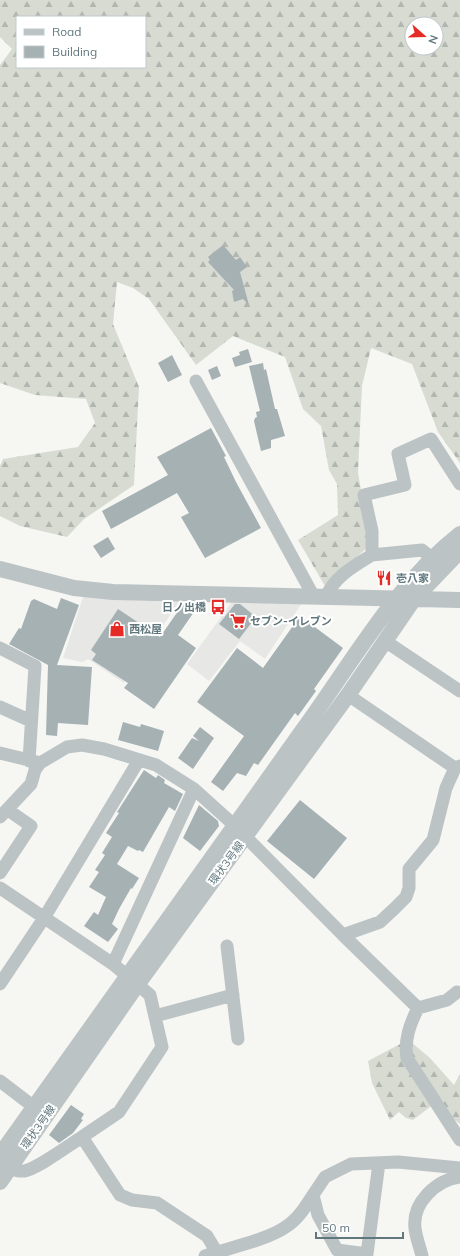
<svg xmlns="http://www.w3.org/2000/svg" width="460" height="1256" font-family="Mulish,'Noto Sans JP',sans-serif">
<defs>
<pattern id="forest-firs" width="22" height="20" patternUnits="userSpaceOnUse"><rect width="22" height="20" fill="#d7dbd2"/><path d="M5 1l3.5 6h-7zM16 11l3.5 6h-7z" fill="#b2b6b0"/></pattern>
</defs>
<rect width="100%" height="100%" fill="#f6f6f3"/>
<!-- built -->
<path fill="#e7e7e6" d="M 84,594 L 181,599 L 124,683 L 88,659 L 82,662 L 63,658 Z
M 234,599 L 302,603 L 265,659 L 240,641 L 209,681 L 187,664 Z"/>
<!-- forest -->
<path fill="url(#forest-firs)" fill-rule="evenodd" d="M 0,0 L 460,0 L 460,463 L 438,432 L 412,364 L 371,348 L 362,386 L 358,472 L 370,545 L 325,586 L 298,540 L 338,515 L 337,484 L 329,470 L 321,426 L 303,409 L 285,357 L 233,336 L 196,365 L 149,299 L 133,288 L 117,282 L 113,324 L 139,387 L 134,485 L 84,519 L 67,537 L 20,526 L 0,516 L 0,466 L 3,459 L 78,447 L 95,423 L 86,399 L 35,395 L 0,383 L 0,65 L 12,49 L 0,37 ZM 17,17 L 145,17 L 145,67 L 17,67 ZM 412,24 L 436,24 L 436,48 L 412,48 Z
M 411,1042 L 430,1058 L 454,1085 L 460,1074 L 460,1124 L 434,1104 L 413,1120 L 406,1118 L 399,1112 L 390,1120 L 372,1083 L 368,1061 L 400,1044 Z"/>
<!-- building -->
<path fill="#a6b1b4" d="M 223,245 L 236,260 L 240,257 L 247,267 L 240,272 L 249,305 L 243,299 L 234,302 L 232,291 L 234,290 L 208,262 L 210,260 L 208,257 Z
M 248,349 L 252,362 L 235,367 L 232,358 L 240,355 L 239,352 Z
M 172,355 L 182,375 L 168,382 L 158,363 Z
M 263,363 L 264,370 L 266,369 L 275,409 L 277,409 L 285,436 L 271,440 L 271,448 L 261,451 L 254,421 L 255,418 L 257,417 L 256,412 L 260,411 L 249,366 Z
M 217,366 L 221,376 L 212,380 L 208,370 Z
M 211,428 L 226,456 L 224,457 L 236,482 L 261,528 L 205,558 L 181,517 L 189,513 L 177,493 L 111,529 L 102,511 L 168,475 L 157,457 Z
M 108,537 L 115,549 L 101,558 L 93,546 Z
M 61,598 L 79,605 L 57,665 L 92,667 L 88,725 L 58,723 L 57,736 L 46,735 L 48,665 L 9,644 L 19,628 L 21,629 L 31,601 L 34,599 L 57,609 Z
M 183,604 L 194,612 L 178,635 L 196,648 L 154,709 L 124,688 L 128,683 L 92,660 L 96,654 L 91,650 L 118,609 L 160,637 Z
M 235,604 L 240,604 L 256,617 L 239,639 L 219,624 Z
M 300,616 L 343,648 L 314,689 L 316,691 L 298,716 L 295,713 L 258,765 L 254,763 L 246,776 L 237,773 L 223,791 L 211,782 L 244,736 L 197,702 L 237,648 L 263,668 Z
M 123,722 L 140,727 L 141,724 L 164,731 L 158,751 L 118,740 Z
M 200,727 L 214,738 L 193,769 L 178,758 L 192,738 L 199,741 L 193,736 Z
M 144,770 L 156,778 L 158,775 L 165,780 L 164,783 L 183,794 L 175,811 L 169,807 L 143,852 L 139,850 L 138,851 L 128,846 L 117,864 L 139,878 L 132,889 L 131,888 L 119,909 L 112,924 L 118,929 L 108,942 L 84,926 L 94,912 L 98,915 L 106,897 L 89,887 L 99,872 L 95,870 L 105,855 L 102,853 L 112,837 L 106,833 L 119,813 L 117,812 L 119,809 Z
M 300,800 L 347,838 L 314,879 L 267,841 Z
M 199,805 L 218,821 L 219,826 L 200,851 L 183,838 Z
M 71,1105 L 84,1114 L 81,1119 L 83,1120 L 73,1133 L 59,1143 L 49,1135 Z"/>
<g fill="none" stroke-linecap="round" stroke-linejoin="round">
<!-- minor -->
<path stroke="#bcc3c5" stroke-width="13" d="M 196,381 L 314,597
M 432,558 L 422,550 L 372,555 L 372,531 L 364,495 L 405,485 L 398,454 L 431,439 L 460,484
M 326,597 C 334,577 354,566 372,555
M 385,641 L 460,691
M 0,648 L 35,666 L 29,761
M 348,695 L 455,768
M 0,707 L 31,721
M 0,753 L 37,762
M 0,817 L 31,784 L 35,770 L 40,763 L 67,747 L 82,745 L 104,749 L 156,765 L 194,789 L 234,825 L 343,935 L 380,922 L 395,908 L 406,897 L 409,888 L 409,869 L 433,840 L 446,788 L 455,768 L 460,766
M 0,873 L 31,826 L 8,810
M 0,888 L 113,964 L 150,995 L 162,1047 L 119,1112 L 82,1137
M 343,935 L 418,1008 L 447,1000 L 457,992
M 227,946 L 238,1039
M 113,964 L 194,789
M 0,984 L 44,918 L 139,760
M 418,1008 C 410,1024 404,1040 407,1058 L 460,1140
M 155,1016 L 233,995
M 0,1081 L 34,1107
M 0,1162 C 6,1166 15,1172 23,1171 C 34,1171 71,1144 82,1137 L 120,1195 L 132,1200 L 157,1203 L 207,1236 L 219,1256
M 379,1163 L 367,1254 L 337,1250 L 318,1215 L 313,1195 L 325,1177 L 351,1164 L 398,1162 L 460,1168
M 205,1256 C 228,1248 268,1240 287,1226 C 298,1219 306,1206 313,1195
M 422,1256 C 420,1247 416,1238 415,1228 C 412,1203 436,1180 460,1177"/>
<!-- tertiary -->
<path stroke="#bcc3c5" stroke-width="16" d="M 0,569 L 74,588 L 113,592 L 460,600
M 0,1155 C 102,1014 201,871 303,730 C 352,663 394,586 460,534
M 0,1182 L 137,985 L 348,695 L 414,599 L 460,551"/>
</g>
<!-- icons -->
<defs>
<symbol id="restaurant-bare" viewBox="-9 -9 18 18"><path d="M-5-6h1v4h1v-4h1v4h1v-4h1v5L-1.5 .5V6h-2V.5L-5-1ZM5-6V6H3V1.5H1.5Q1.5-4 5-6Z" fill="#e42b25" stroke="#fff" stroke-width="2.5" paint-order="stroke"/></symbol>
<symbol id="bus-bare" viewBox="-9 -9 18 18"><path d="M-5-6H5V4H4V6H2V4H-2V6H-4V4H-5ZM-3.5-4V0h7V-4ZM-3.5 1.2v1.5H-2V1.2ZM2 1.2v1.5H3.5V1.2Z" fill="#e42b25" stroke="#fff" stroke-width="2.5" paint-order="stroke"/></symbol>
<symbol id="supermarket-bare" viewBox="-9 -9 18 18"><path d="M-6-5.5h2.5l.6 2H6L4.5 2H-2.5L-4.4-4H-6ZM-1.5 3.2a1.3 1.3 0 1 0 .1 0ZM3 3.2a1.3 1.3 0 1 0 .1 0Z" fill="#e42b25" stroke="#fff" stroke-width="2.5" paint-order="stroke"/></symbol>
<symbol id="shop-bare" viewBox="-9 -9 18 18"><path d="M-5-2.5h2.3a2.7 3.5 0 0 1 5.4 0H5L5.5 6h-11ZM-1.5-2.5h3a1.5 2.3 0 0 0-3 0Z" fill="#e42b25" stroke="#fff" stroke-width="2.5" paint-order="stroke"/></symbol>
</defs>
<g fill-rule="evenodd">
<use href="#restaurant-bare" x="373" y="567" width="22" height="22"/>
<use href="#bus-bare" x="207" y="596" width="22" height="22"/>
<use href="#supermarket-bare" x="227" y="610" width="22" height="22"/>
<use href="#shop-bare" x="106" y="618" width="22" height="22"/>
</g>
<g text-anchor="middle" stroke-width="4" stroke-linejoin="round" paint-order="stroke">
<!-- poi labels -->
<g font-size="11" font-weight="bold" fill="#61777e" stroke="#fff" text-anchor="start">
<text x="396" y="582">壱八家</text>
<text x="206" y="611" text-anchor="end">日ノ出橋</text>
<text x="250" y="625">セブン-イレブン</text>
<text x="129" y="633">西松屋</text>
</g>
<!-- street labels -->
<g font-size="11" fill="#61777e" stroke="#fff">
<text transform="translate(226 863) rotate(-54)" y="4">環状3号線</text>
<text transform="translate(38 1127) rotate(-55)" y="4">環状3号線</text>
</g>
</g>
<!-- legend -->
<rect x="16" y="16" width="130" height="52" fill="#ffffff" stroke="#c0c9cb"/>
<rect x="24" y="29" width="20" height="6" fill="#bcc3c5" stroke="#c0c9cb"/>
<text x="52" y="36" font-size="12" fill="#61777e">Road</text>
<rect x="24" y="46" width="20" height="12" fill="#a6b1b4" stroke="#c0c9cb"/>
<text x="52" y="56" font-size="12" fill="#61777e">Building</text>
<!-- north arrow -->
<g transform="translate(424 36) rotate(110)"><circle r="19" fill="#ffffff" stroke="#c0c9cb"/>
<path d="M0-3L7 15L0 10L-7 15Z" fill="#e42b25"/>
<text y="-6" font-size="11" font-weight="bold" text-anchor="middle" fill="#61777e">N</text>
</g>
<!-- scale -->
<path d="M316 1232v6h87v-6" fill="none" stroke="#61777e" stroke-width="2"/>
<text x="322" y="1232" font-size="12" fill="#61777e" stroke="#ffffff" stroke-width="3" paint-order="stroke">50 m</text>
</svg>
